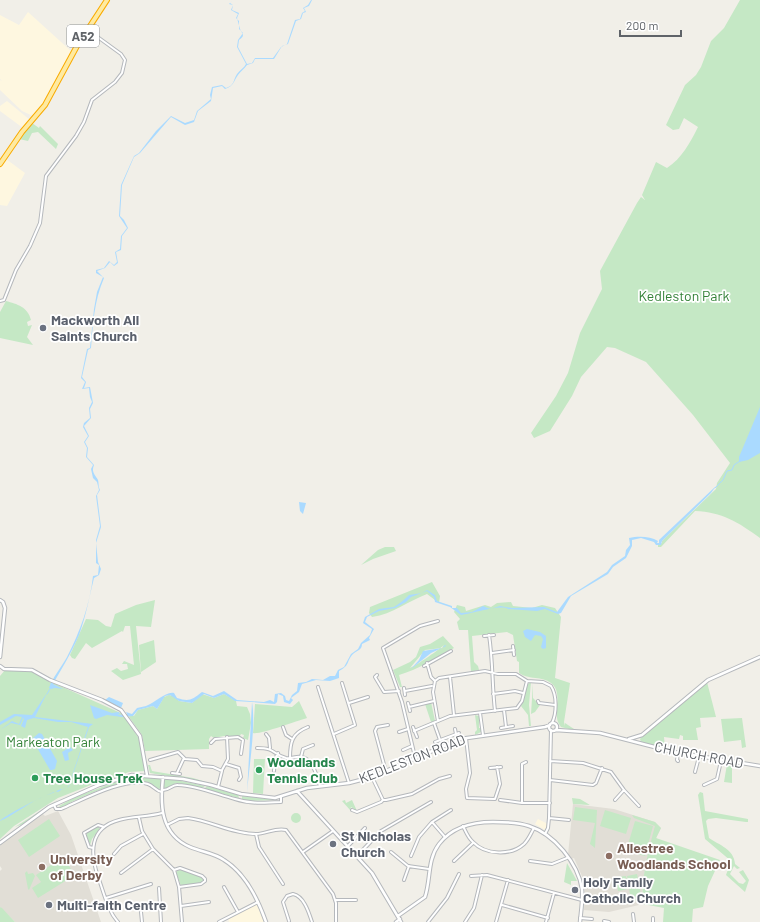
<svg xmlns="http://www.w3.org/2000/svg" width="760" height="922" font-family="Barlow,sans-serif">
<rect width="100%" height="100%" fill="#f1efe8"/>
<!-- commercial -->
<path fill="#fef7e0" d="M 28,12 L 71,51 L 45,101 L 33,116 L 22,111 L 0,90 L 0,80 L 2,81 L 0,79 L 0,15 L 19,25 Z
M 7,101 L 30,120 L 23,128 L 0,111 L 0,106 Z
M 6,159 L 25,173 L 7,206 L 0,205 L 0,166 Z
M 538,819 L 548,824 L 545,830 L 535,824 Z
M 257,904 L 264,922 L 229,922 L 228,919 Z"/>
<!-- education -->
<path fill="#e1ded6" d="M 573,804 L 614,809 L 655,822 L 661,828 L 650,851 L 645,869 L 642,894 L 643,904 L 609,912 L 584,910 L 585,883 L 574,858 L 571,859 L 568,855 Z
M 58,811 L 71,835 L 101,922 L 15,922 L 0,907 L 0,871 L 2,869 L 0,866 L 0,845 L 42,813 L 45,816 Z"/>
<!-- green -->
<path fill="#c5e8c5" fill-rule="evenodd" d="M 740,0 L 760,0 L 760,538 C 738,522 722,512 695,511 L 661,547 L 658,547 L 658,544 L 662,543 L 662,541 L 716,489 L 717,483 L 730,463 L 693,415 L 646,362 L 615,348 L 607,347 L 581,377 L 572,396 L 550,431 L 534,438 L 531,433 L 556,396 L 568,373 L 580,333 L 602,289 L 600,271 L 637,203 L 641,197 L 645,200 L 642,195 L 656,162 L 667,168 C 682,158 690,143 698,127 L 684,118 L 679,129 L 673,130 L 666,125 L 685,85 L 696,75 L 701,67 L 711,41 L 724,28 Z
M 32,123 L 39,128 L 40,126 L 58,144 L 56,149 L 38,132 L 32,133 L 28,141 L 19,139 Z
M 6,301 C 17,304 28,307 31,320 L 27,322 L 28,326 L 32,325 L 27,337 L 33,345 L 0,338 L 0,312 Z
M 385,547 L 394,547 L 396,551 L 373,559 L 361,565 L 378,550 Z
M 432,582 L 440,596 L 439,603 L 427,594 C 408,601 393,614 372,617 L 369,613 L 370,607 Z
M 155,600 L 151,627 L 136,626 L 141,674 L 123,680 L 111,671 L 117,668 L 121,671 L 128,669 L 127,664 L 122,664 L 124,661 L 134,665 L 130,626 L 125,626 L 123,632 L 122,631 L 92,648 L 86,643 L 75,659 L 72,658 L 70,655 L 86,619 L 98,620 L 106,626 L 111,627 L 115,614 L 136,605 Z
M 511,602 L 513,606 L 532,608 L 542,605 L 555,608 L 561,617 L 555,678 L 570,683 L 564,722 L 565,726 L 565,723 L 577,731 L 561,727 C 550,714 565,694 551,683 C 542,676 529,680 519,673 L 519,662 L 517,661 L 513,635 L 507,632 L 472,636 L 474,662 L 478,666 L 479,670 L 471,672 L 468,630 L 459,630 L 457,622 L 460,619 L 454,612 L 457,605 L 465,607 L 466,611 L 485,605 L 491,607 L 497,603 Z
M 443,636 L 454,648 C 436,658 419,669 399,675 L 402,687 L 400,687 L 393,670 L 410,662 L 416,657 L 420,647 L 430,644 ZM 444,645 C 443,647 414,667 410,668 L 425,650 L 442,648 Z
M 154,640 L 156,662 L 141,672 L 139,645 Z
M 5,670 L 32,671 L 49,681 L 123,714 L 140,740 L 145,771 L 129,772 L 118,776 L 137,773 L 101,781 L 58,798 L 14,826 L 0,839 L 0,676 Z
M 531,682 L 529,705 L 531,726 L 529,726 L 528,715 L 521,706 L 528,684 Z
M 707,682 L 716,717 L 700,718 L 701,727 L 696,728 L 698,740 L 683,740 L 683,736 L 680,735 L 679,739 L 664,737 L 665,749 L 641,742 L 640,739 L 644,734 Z
M 533,683 L 533,698 L 540,705 L 535,712 L 531,714 Z
M 202,694 L 214,698 L 224,694 L 236,701 L 237,706 L 247,707 L 250,714 L 251,723 L 248,740 L 243,738 L 244,735 L 241,734 L 240,736 L 224,736 L 214,738 L 211,736 L 209,739 L 209,749 L 145,751 L 142,735 L 129,717 L 130,715 L 134,716 L 138,710 L 153,706 L 157,709 L 164,697 L 169,695 L 174,696 L 179,701 L 192,703 Z
M 299,701 L 307,718 C 296,721 260,735 253,733 L 255,704 L 292,707 Z
M 431,702 L 435,721 L 431,722 L 425,704 Z
M 475,715 L 479,716 L 479,728 L 481,728 L 481,732 L 475,735 L 475,732 L 477,730 Z
M 742,718 L 746,747 L 742,748 L 741,740 L 724,742 L 721,719 Z
M 254,759 L 265,759 L 263,794 L 253,793 Z
M 727,764 L 732,765 L 732,783 L 724,782 Z
M 148,765 L 150,765 L 152,771 L 193,778 L 209,783 L 150,773 Z
M 132,776 L 160,778 L 161,780 L 161,788 L 157,790 C 154,788 150,784 147,783 C 123,777 82,796 61,808 L 59,806 L 75,797 Z
M 167,778 L 205,786 L 202,788 L 176,783 L 165,789 L 163,787 L 164,780 Z
M 207,786 L 238,795 L 239,798 L 204,789 Z
M 700,792 L 703,793 L 705,811 L 748,819 L 748,822 L 746,822 L 716,818 L 708,819 L 706,821 L 709,838 C 719,845 734,849 735,864 L 740,868 L 737,869 L 734,866 L 730,874 L 739,883 L 743,884 L 746,881 L 739,872 L 743,870 L 749,880 L 745,892 L 726,875 L 731,861 L 705,839 L 698,795 Z
M 242,796 L 279,800 L 247,801 L 242,800 Z
M 572,798 L 580,799 L 590,805 L 573,804 Z
M 59,799 L 23,824 L 15,827 Z
M 345,800 L 346,803 L 352,800 L 357,811 L 351,807 L 350,810 L 342,801 Z
M 575,807 L 597,810 L 595,848 L 590,844 L 595,823 L 573,820 Z
M 605,810 L 631,818 L 626,834 L 600,826 Z
M291 818a5 5 0 1 1 10 0a5 5 0 1 1-10 0Z
M 632,815 L 655,822 L 661,828 L 656,838 L 720,860 L 708,886 L 703,907 L 693,909 L 692,922 L 663,922 L 664,908 L 643,904 C 640,882 649,848 655,826 L 634,818 Z
M 49,819 L 60,836 L 29,857 L 18,840 Z
M 635,821 L 653,826 L 645,856 L 626,851 Z
M 98,827 L 100,828 L 92,839 L 90,845 L 88,844 L 86,832 Z
M 63,857 L 75,875 L 38,898 L 32,888 L 41,882 L 36,875 Z
M 567,863 L 577,881 L 571,881 L 571,885 L 564,882 Z
M 180,869 L 201,876 L 204,881 L 202,883 L 181,886 L 176,872 Z
M 27,871 L 28,874 L 33,873 L 35,876 L 29,890 L 28,889 L 25,873 Z
M 637,874 L 642,900 L 631,901 L 627,876 Z
M 626,876 L 628,889 L 618,891 L 616,877 Z
M 0,907 L 2,908 L 15,922 L 0,922 Z"/>
<!-- water -->
<path fill="#aadaff" d="M 233,0 L 230,3 L 233,5 L 232,10 L 239,13 L 237,18 L 240,29 C 242,34 246,35 239,40 L 238,47 L 247,64 L 252,63 L 255,58 L 273,58 L 281,47 L 287,44 L 295,20 L 300,19 L 302,13 L 305,11 L 303,8 L 308,5 L 311,0 L 312,0 L 309,6 L 304,8 L 306,12 L 303,13 L 301,19 L 296,21 L 288,44 L 282,46 L 274,59 L 255,59 L 253,63 L 247,65 C 244,69 241,71 238,75 C 233,82 234,86 225,89 L 222,86 L 213,88 L 211,101 L 198,111 L 194,122 L 185,125 L 171,117 L 140,153 L 134,157 L 122,185 L 120,216 L 124,220 L 128,228 L 122,236 L 121,250 L 116,252 L 118,263 L 114,266 L 110,262 L 105,268 L 97,271 L 104,278 C 94,301 93,324 91,348 L 88,350 L 82,377 L 86,382 L 84,388 L 90,387 L 93,403 L 90,409 L 91,418 L 84,426 L 89,436 L 85,442 L 88,448 L 87,457 L 94,465 C 91,472 95,475 98,480 C 99,484 98,486 100,490 L 97,495 L 101,527 L 96,543 L 98,562 L 101,569 L 99,575 L 94,578 C 89,598 86,616 79,635 C 72,652 62,668 53,684 L 63,689 L 55,688 L 51,689 L 49,688 C 52,678 61,668 67,657 C 80,632 90,604 93,576 L 98,575 L 99,565 L 96,563 L 96,540 L 100,526 L 96,496 L 99,490 L 97,482 L 93,478 L 91,469 L 93,465 L 86,457 L 87,448 L 84,442 L 88,436 L 83,427 L 84,423 L 90,418 L 89,408 L 92,402 L 90,397 L 89,388 L 82,389 L 85,382 L 81,378 L 87,349 L 90,348 L 94,309 L 97,292 L 103,277 L 96,273 L 96,270 L 104,268 L 109,261 L 114,265 L 117,262 L 115,252 L 120,249 L 121,236 L 127,228 L 119,216 L 121,185 L 134,156 L 139,153 L 156,131 L 171,116 L 185,123 L 194,120 L 197,111 L 211,99 L 210,95 L 212,87 L 222,85 L 226,88 C 235,85 233,80 237,74 C 240,70 244,68 246,64 L 237,47 L 238,40 L 243,33 L 239,29 L 239,21 L 236,18 L 238,14 L 231,10 L 233,5 L 229,4 Z
M 760,407 L 760,453 L 748,460 L 739,462 L 739,457 Z
M 716,486 L 711,493 L 662,541 L 661,545 L 656,545 L 654,542 L 641,538 L 632,540 L 632,546 L 626,558 L 613,567 L 608,574 L 571,596 L 561,613 L 558,614 L 545,609 L 537,611 L 508,609 C 501,604 471,614 461,615 L 450,607 L 435,602 L 434,597 L 427,591 L 411,597 L 406,602 L 395,608 L 379,611 L 367,617 L 365,622 L 374,629 L 369,638 L 370,640 L 362,644 C 362,651 356,650 352,655 C 346,663 350,665 339,671 L 339,678 L 330,681 L 316,680 L 302,684 L 299,692 L 291,698 L 293,700 L 290,704 L 284,702 L 283,696 L 278,694 L 277,702 L 275,704 L 252,702 C 256,727 249,767 247,793 L 252,702 L 235,701 L 224,694 L 214,698 L 204,694 L 192,703 L 179,701 L 170,695 L 165,696 L 157,709 L 153,706 L 138,710 L 133,716 L 122,717 L 107,715 L 96,719 L 94,718 L 90,705 L 112,713 L 118,712 L 120,713 L 118,715 L 127,714 L 126,712 L 132,714 L 137,708 C 140,707 143,707 146,706 C 155,703 166,691 174,693 L 177,698 C 189,702 192,700 202,692 L 213,696 L 224,691 L 237,700 L 264,702 L 270,700 L 274,702 L 275,694 L 281,693 L 285,696 L 286,700 L 289,701 L 292,695 L 297,691 L 298,683 L 306,682 L 312,679 L 323,680 L 330,676 L 335,676 L 338,670 L 344,667 L 351,654 L 358,649 L 361,643 L 370,635 L 372,629 L 363,623 L 365,617 L 379,609 L 394,607 C 400,603 404,600 409,595 L 422,593 L 427,590 L 435,595 L 437,601 L 452,606 L 452,608 L 457,608 L 461,613 L 472,612 L 483,606 L 490,609 L 500,606 L 512,608 L 544,607 L 557,612 L 568,597 L 607,572 L 612,565 L 625,556 L 626,550 L 630,545 L 629,538 C 638,536 650,536 658,541 L 657,543 L 659,543 L 659,540 Z
M 299,502 L 306,503 L 303,514 L 300,511 Z
M 527,629 L 540,632 L 546,636 L 546,648 L 543,649 L 541,647 L 543,639 L 541,636 L 535,635 L 531,641 L 525,637 L 523,631 Z
M 445,645 L 446,646 L 431,653 L 411,669 L 419,660 L 423,651 L 442,648 Z
M 47,693 L 35,717 L 93,724 L 89,727 L 69,786 L 67,788 L 64,788 L 58,792 L 56,791 C 52,794 49,794 45,796 C 29,802 16,814 0,821 C 4,815 62,786 67,788 L 69,785 L 88,727 L 71,722 L 58,722 L 34,718 L 27,720 L 25,728 L 21,726 L 24,719 L 23,718 L 20,725 L 11,723 L 0,730 L 12,721 L 19,724 L 22,717 L 16,716 L 0,725 L 0,722 L 14,714 L 32,715 Z
M 109,697 L 123,703 L 121,708 L 105,700 Z
M 39,733 L 42,734 L 57,761 L 55,769 L 52,770 L 50,770 L 32,739 Z
M 70,747 L 73,750 L 68,753 L 69,760 L 65,761 L 62,752 Z"/>
<g fill="none" stroke-linecap="round" stroke-linejoin="round">
<!-- stream -->
<path stroke="#aadaff" stroke-width="1" d="M 715,488 L 723,480 L 727,471 L 732,470 L 734,465 L 740,461
M 47,694 L 50,689"/>
<defs>
<path id="minor" d="M 0,301 L 4,300 L 16,270 L 30,246 L 40,223 L 46,176 L 76,136 L 84,122 L 92,100 L 115,82 L 122,73 L 125,60 L 121,54 L 88,30
M 489,635 C 493,661 492,685 495,711
M 484,636 L 494,635
M 513,646 L 514,655
M 492,653 L 514,650
M 427,663 L 431,677 L 435,681
M 424,666 L 451,651
M 377,675 L 375,677 L 384,692 L 399,691
M 450,677 L 454,715
M 318,687 L 349,783
M 404,688 L 405,695
M 405,691 L 432,686
M 493,694 L 515,691 L 523,693
M 538,701 L 539,703 L 555,705
M 349,703 L 368,697
M 408,703 L 410,711
M 409,707 L 434,701
M 504,710 L 506,727
M 480,713 L 483,735
M 438,721 L 433,692 L 435,681 L 439,678 L 485,671 L 498,674 L 516,674 L 527,681 L 543,682 L 551,686 C 557,695 557,713 552,723
M 434,723 L 440,740
M 283,727 L 286,735 L 292,739
M 413,727 L 417,737
M 501,728 L 513,726
M 455,729 L 456,734
M 414,731 L 450,716 L 517,708 L 522,701 L 527,681
M 399,732 L 408,729
M 266,734 L 269,738 L 270,748
M 334,734 L 355,725 L 342,683
M 466,738 L 470,773 L 466,789 L 467,798 L 495,799 L 500,784 L 497,767
M 435,742 L 459,733
M 211,743 L 215,739 L 238,737 L 243,740 L 241,754
M 257,748 C 276,748 272,754 286,758 C 291,759 296,756 301,757 C 313,758 317,777 320,786
M 403,750 L 412,746
M 301,757 L 303,749 L 313,745
M 415,757 L 402,702 L 383,648 L 420,626 L 438,621
M 290,758 C 290,742 292,733 308,727
M 150,760 L 178,752 L 185,759 L 197,760 L 202,766 L 213,767 L 222,771 L 218,787
M 550,761 L 583,763 L 611,772 L 624,790 L 639,806
M 678,761 L 677,760 L 678,753
M 226,764 L 239,768 L 241,777 L 239,780
M 490,768 L 501,767
M 222,770 L 228,759 L 227,737
M 274,771 L 275,759 L 278,753
M 386,772 L 375,731 L 377,727 L 388,725
M 695,772 L 699,757
M 172,773 L 180,774
M 177,773 L 184,758
M 372,777 L 383,800 L 386,800 L 412,794 L 439,779 L 450,776
M 550,780 L 593,785 L 596,783 L 602,768
M 704,785 L 717,779 L 721,761
M 162,790 C 169,791 172,784 178,785 C 198,786 216,794 235,799 C 250,804 265,803 281,802 L 281,797
M 500,800 L 522,803 L 550,803
M 615,800 L 624,790
M 522,803 L 522,764 L 526,762
M 54,805 L 56,809 L 61,809 C 82,800 126,776 148,784 C 154,786 155,791 162,792
M 352,810 L 357,812 L 381,802 L 383,800
M 139,818 L 142,831 L 153,849 L 174,870 L 179,887 L 182,922
M 549,818 L 569,820
M 167,825 L 179,819 L 188,818 C 211,821 233,834 256,834 C 266,834 276,827 286,830 L 333,894 L 336,903 L 336,922
M 463,826 C 466,832 468,838 473,842 C 485,855 511,856 524,844 C 529,839 531,833 534,828
M 256,834 L 259,847 L 283,884
M 545,834 L 548,828 L 549,818 L 551,730
M 445,837 L 432,822 L 451,810
M 347,847 L 365,828
M 93,848 L 89,847 L 84,833 L 98,825 L 104,827
M 303,852 L 333,831
M 391,852 L 408,866 L 429,869
M 114,854 L 121,846 L 143,834
M 357,856 L 381,831 L 431,802
M 411,856 L 419,837 L 432,822
M 454,861 L 473,843
M 530,861 L 552,864 L 567,858
M 174,870 L 180,868 L 202,876 L 205,879 L 205,881 L 201,884 L 179,887
M 121,873 L 153,849
M 471,876 L 487,875 L 582,900
M 404,880 L 409,866
M 224,887 L 238,912
M 159,888 L 161,922
M 106,898 L 151,884
M 335,900 L 356,900
M 502,905 L 548,918
M 181,906 L 209,902
M 141,912 L 142,922
M 633,914 L 634,922
M 580,918 L 592,919
M 289,921 L 283,902 L 287,896 L 293,894 C 304,896 309,913 312,922
M 604,921 L 609,922
M 118,922 C 107,910 104,892 98,877 C 90,853 89,828 119,820 C 133,816 148,817 162,813
M 219,922 L 258,902
M 428,922 L 447,898 L 459,874
M 465,922 L 474,908 L 482,875
M 496,922 L 508,880
M 546,922 L 554,893
M 653,922 L 653,918"/>
<path id="tertiary" d="M 0,600 L 3,602 L 5,608 L 0,657
M 0,666 L 4,669 L 32,670 L 50,680 L 102,700 L 121,710 L 140,736 L 147,775
M549 727a4 4 0 1 1 8 0a4 4 0 1 1-8 0Z
M 556,730 L 600,733 L 674,752 L 760,766
M 629,739 L 642,735 L 708,680 L 760,657
M 163,777 C 160,804 160,834 190,847 C 202,852 214,853 224,860 C 245,873 258,899 266,922
M 297,791 L 372,873 L 401,922
M 0,843 L 49,807 L 99,785 L 132,775 L 183,779 L 211,785 L 241,794 L 275,798 L 307,788 L 349,783 L 372,777 L 460,739 L 545,727 L 550,725
M 398,916 L 425,897 C 431,879 427,860 439,844 C 452,827 472,822 493,822 C 505,822 517,822 529,826 C 554,834 578,863 582,889 C 583,900 581,911 580,922
M 396,922 L 400,919"/>
<path id="trunk" d="M 0,164 L 22,132 L 45,105 L 77,46 L 107,0"/>
</defs>
<!-- minor casing -->
<use href="#minor" stroke="#b5b8bc" stroke-width="4"/>
<!-- tertiary casing -->
<use href="#tertiary" stroke="#b5b8bc" stroke-width="4.5"/>
<!-- trunk casing -->
<use href="#trunk" stroke="#f9ab00" stroke-width="6"/>
<!-- minor -->
<use href="#minor" stroke="#fff" stroke-width="2"/>
<!-- tertiary -->
<use href="#tertiary" stroke="#fff" stroke-width="2.5"/>
<!-- trunk -->
<use href="#trunk" stroke="#feeaa1" stroke-width="4"/>
</g>
<!-- markers -->
<g fill="#6b7280" stroke="#fff" stroke-width="1.5">
<circle cx="43" cy="328" r="4"/>
<circle cx="333" cy="844" r="4"/>
<circle cx="575" cy="890" r="4"/>
<circle cx="49" cy="905" r="4"/>
</g>
<g fill="#2e9e5b" stroke="#fff" stroke-width="1.5">
<circle cx="259" cy="770" r="4"/>
<circle cx="35" cy="778" r="4"/>
</g>
<g fill="#8d6e63" stroke="#fff" stroke-width="1.5">
<circle cx="609" cy="856" r="4"/>
<circle cx="42" cy="867" r="4"/>
</g>
<g text-anchor="middle" stroke-width="3.5" stroke-linejoin="round" paint-order="stroke">
<!-- shield labels -->
<rect fill="#fff" stroke="#8f9295" stroke-width="1" x="67" y="25" width="32" height="22" rx="3"/>
<g font-size="13" font-weight="bold" fill="#5f6368">
<text x="83" y="41">A52</text>
</g>
<!-- park labels -->
<g font-size="14" fill="#348238" stroke="#fff">
<text x="684" y="301">Kedleston Park</text>
<text x="53" y="747">Markeaton Park</text>
</g>
<!-- worship labels -->
<g font-size="14" font-weight="bold" fill="#5b616d" stroke="#fff" text-anchor="start">
<text x="51" y="325">Mackworth All<tspan x="51" dy="16">Saints Church</tspan></text>
<text x="341" y="841">St Nicholas<tspan x="341" dy="16">Church</tspan></text>
<text x="583" y="887">Holy Family<tspan x="583" dy="16">Catholic Church</tspan></text>
<text x="57" y="910">Multi-faith Centre</text>
</g>
<!-- street labels -->
<g font-size="14" fill="#5f6368" stroke="#fff">
<text transform="translate(699 755) rotate(11)" y="5">CHURCH ROAD</text>
<text transform="translate(412 759) rotate(-21)" y="5">KEDLESTON ROAD</text>
</g>
<!-- leisure labels -->
<g font-size="14" font-weight="bold" fill="#27864d" stroke="#fff" text-anchor="start">
<text x="267" y="767">Woodlands<tspan x="267" dy="16">Tennis Club</tspan></text>
<text x="43" y="783">Tree House Trek</text>
</g>
<!-- education labels -->
<g font-size="14" font-weight="bold" fill="#785e54" stroke="#fff" text-anchor="start">
<text x="617" y="853">Allestree<tspan x="617" dy="16">Woodlands School</tspan></text>
<text x="50" y="864">University<tspan x="50" dy="16">of Derby</tspan></text>
</g>
</g>
<!-- scale -->
<path d="M620 30v6h61v-6" fill="none" stroke="#5f6368" stroke-width="2"/>
<text x="626" y="30" font-size="12" fill="#5f6368" stroke="#ffffff" stroke-width="3" paint-order="stroke">200 m</text>
</svg>
